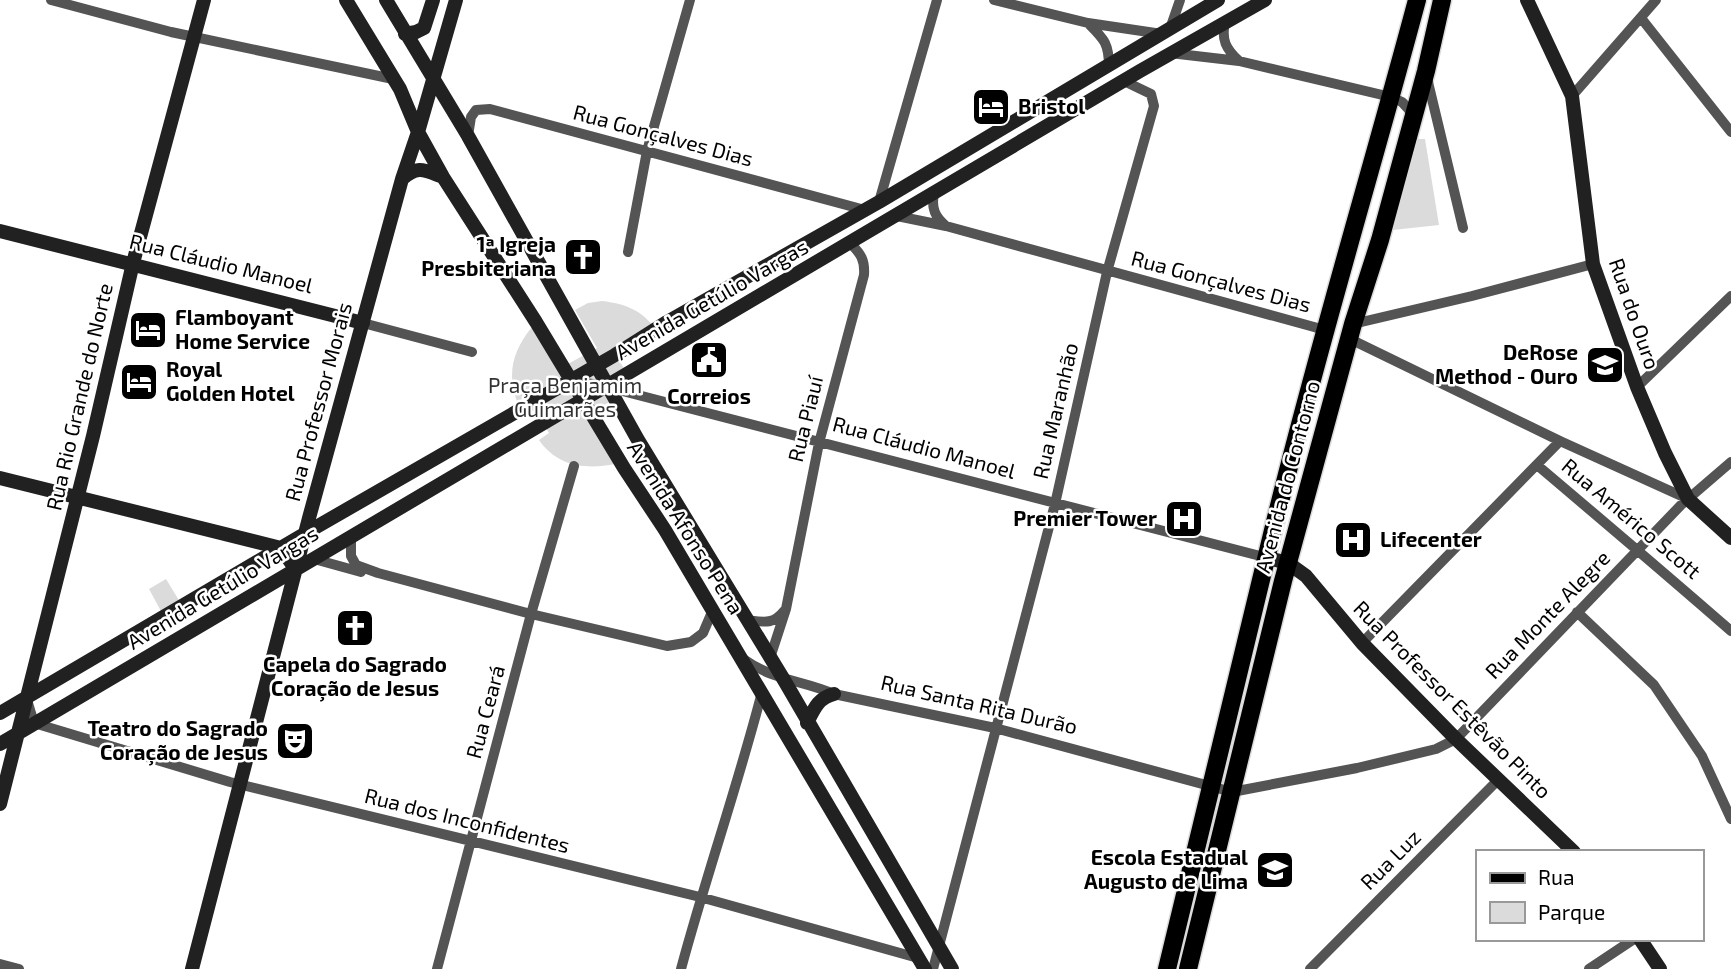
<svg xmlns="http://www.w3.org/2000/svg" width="1731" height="969" font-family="'Exo 2',sans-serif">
<rect width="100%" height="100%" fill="#fff"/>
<!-- green -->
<path fill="#dbdbdb" d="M 1416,139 L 1425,139 L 1439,225 L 1393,230 Z
M 602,301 C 628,304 646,312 659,335 L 618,359 L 637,388 L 596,409 L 615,464 C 585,470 557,466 539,440 L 549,433 L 535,410 L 524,416 C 506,384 508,356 532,327 L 566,365 L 597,348 L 575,310 L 588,303 Z
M 166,579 L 180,602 L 162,613 L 149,589 Z"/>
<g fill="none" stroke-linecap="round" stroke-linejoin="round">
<defs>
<path id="primary" d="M 1167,969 C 1203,822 1238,674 1274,526 C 1317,350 1370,176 1417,0
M 1188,969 L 1283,581 L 1353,324 L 1380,240 L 1426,71 L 1442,0"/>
</defs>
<!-- primary casing -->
<use href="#primary" stroke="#dbdbdb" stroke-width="21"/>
<!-- street -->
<path stroke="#545454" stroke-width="10" d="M 51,0 L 171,32 L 393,79
M 994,0 L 1088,23 L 1162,34
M 1641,18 L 1731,132
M 1225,22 C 1221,40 1226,49 1239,61
M 1088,23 C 1104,39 1109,43 1109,67
M 1170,29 L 1180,0
M 1170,53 L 1239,61 L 1391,97 L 1402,102 L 1414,115
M 1427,78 L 1463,228
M 1572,96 L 1656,0
M 468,136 L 471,117 L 476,110 L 490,109 L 865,210
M 934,194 C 931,208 935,217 946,226
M 879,202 L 937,0
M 897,216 L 946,226 L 1325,330
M 628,252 L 647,151 L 690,0
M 363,323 L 472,352
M 1353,324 L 1472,296 L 1593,264
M 1350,339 L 1560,441 L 1688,499
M 571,380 L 607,387 L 1268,558
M 1637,387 L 1731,296
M 1537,465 C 1602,520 1667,575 1731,631
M 351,536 L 351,556 L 356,565 L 378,573 L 531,614 L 667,646 L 691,642 L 703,633 L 712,612
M 314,559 L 361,572
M 1577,612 L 1654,685 L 1702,756 L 1731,819
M 747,620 C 763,622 773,625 784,611
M 1362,643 L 1560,441
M 770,658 L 786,609 L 819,443 L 864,275 C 865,260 861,254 851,244
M 745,660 C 775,681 802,680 834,694 L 995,728 L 1232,792 L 1357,768 L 1436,749 L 1456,739 L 1681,505 L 1731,462
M 27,700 L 34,723 L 230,782 L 700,897 L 918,958
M 0,964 L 19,969
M 437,969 L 531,614 L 574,466
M 681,969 C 706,876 738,785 762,692
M 933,969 L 1055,504 L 1107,272 L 1154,106 L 1151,94 L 1124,81
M 1310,969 L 1499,779
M 1589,969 L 1634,939"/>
<!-- secondary -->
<path stroke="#212121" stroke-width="14" d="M 346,0 L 400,89 L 418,132 L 443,177 L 536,322 L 624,468 L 665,530 L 925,969
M 386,0 L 468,136 L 638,440 L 784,680 L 952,969
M 1527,0 L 1572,96 L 1593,264 L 1637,387 L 1665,453 L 1688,499 L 1731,538
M 405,34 L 416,32 L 424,28 L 433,0
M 402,179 C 418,165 424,170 443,177
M 0,231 L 363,323
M 0,478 L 281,548 L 296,570
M 1268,558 L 1288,563 L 1306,576 L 1362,643 L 1456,739 L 1574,852
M 0,713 L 318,526 L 615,355 L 667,322 L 879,202 L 1218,0
M 807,723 C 814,709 818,698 834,694
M 0,744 L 1140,71 L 1265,0
M 0,804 L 93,436 L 133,263 L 204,0
M 1640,939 L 1660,969
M 192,969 L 309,518 L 402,179 L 418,132 L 456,0"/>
<!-- primary -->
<use href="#primary" stroke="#000" stroke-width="18"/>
</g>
<!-- icons -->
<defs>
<symbol id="hotel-square" viewBox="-11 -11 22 22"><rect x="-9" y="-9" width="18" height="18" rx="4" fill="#000" stroke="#fff"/><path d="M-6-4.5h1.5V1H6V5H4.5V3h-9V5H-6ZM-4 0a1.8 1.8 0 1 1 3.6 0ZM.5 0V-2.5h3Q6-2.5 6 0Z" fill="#fff"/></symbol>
<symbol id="church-square" viewBox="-11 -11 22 22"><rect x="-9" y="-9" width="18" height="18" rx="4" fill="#000" stroke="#fff"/><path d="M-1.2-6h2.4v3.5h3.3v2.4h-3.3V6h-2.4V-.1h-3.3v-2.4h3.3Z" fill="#fff"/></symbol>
<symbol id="civic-square" viewBox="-11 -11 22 22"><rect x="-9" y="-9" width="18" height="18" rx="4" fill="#000" stroke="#fff"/><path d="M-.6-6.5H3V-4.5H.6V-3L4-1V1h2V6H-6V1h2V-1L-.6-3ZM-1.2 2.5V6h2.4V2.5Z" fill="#fff"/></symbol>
<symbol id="university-square" viewBox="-11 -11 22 22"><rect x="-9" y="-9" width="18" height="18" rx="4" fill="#000" stroke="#fff"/><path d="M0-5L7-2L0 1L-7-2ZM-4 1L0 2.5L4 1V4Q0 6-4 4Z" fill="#fff"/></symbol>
<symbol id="hospital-square" viewBox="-11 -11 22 22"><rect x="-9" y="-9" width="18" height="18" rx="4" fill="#000" stroke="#fff"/><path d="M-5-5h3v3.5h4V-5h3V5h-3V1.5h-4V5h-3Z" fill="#fff"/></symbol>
<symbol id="theatre-square" viewBox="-11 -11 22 22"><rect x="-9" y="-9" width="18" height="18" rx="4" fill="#000" stroke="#fff"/><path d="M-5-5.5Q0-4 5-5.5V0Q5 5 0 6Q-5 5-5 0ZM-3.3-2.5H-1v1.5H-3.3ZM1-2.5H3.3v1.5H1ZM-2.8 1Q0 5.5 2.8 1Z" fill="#fff"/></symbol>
<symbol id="school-square" viewBox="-11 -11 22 22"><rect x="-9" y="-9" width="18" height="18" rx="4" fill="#000" stroke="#fff"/><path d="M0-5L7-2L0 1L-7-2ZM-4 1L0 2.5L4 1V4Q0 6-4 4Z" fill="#fff"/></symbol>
</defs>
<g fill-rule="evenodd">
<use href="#hotel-square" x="969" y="85" width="44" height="44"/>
<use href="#church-square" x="561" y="235" width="44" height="44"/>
<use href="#hotel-square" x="126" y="308" width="44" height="44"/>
<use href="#civic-square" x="687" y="338" width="44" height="44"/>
<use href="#university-square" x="1583" y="343" width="44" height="44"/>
<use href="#hotel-square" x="117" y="360" width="44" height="44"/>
<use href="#hospital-square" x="1162" y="497" width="44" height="44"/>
<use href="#hospital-square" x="1331" y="518" width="44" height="44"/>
<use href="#church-square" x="333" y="606" width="44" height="44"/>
<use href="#theatre-square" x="273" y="719" width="44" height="44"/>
<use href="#school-square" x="1253" y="848" width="44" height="44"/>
</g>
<g text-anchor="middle" stroke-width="5" stroke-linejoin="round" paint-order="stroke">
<!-- poi labels -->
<g font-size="21" font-weight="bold" fill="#000" stroke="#fff" text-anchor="end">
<text x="1018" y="114" text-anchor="start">Bristol</text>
<text x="556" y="252">1ª Igreja<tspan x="556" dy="24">Presbiteriana</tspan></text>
<text x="175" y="325" text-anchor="start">Flamboyant<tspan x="175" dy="24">Home Service</tspan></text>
<text x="1578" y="360">DeRose<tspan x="1578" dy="24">Method - Ouro</tspan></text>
<text x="166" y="377" text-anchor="start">Royal<tspan x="166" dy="24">Golden Hotel</tspan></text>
<text x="709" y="404" text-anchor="middle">Correios</text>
<text x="1157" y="526">Premier Tower</text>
<text x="1380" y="547" text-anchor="start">Lifecenter</text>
<text x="355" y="672" text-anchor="middle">Capela do Sagrado<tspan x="355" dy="24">Coração de Jesus</tspan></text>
<text x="268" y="736">Teatro do Sagrado<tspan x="268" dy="24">Coração de Jesus</tspan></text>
<text x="1248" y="865">Escola Estadual<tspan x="1248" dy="24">Augusto de Lima</tspan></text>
</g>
<!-- street labels -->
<g font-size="21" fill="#000" stroke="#fff">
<text transform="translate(663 136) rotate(15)" y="7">Rua Gonçalves Dias</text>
<text transform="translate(221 264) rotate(14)" y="7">Rua Cláudio Manoel</text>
<text transform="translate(1221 282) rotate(15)" y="7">Rua Gonçalves Dias</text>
<text transform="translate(712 300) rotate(-30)" y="7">Avenida Getúlio Vargas</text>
<text transform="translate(1634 314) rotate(71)" y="7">Rua do Ouro</text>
<text transform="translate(80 397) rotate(-77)" y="7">Rua Rio Grande do Norte</text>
<text transform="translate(319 402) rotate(-75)" y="7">Rua Professor Morais</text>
<text transform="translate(1056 411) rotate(-77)" y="7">Rua Maranhão</text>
<text transform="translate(806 419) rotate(-76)" y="7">Rua Piauí</text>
<text transform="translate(924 448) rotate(15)" y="7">Rua Cláudio Manoel</text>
<text transform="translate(1288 477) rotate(-75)" y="7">Avenida do Contorno</text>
<text transform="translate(1631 519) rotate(40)" y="7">Rua Américo Scott</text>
<text transform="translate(685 528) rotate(58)" y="7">Avenida Afonso Pena</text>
<text transform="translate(223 588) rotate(-31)" y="7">Avenida Getúlio Vargas</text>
<text transform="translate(1548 615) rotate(-46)" y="7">Rua Monte Alegre</text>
<text transform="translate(1452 700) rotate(45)" y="7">Rua Professor Estêvão Pinto</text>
<text transform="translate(979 705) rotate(13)" y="7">Rua Santa Rita Durão</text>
<text transform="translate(486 712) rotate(-75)" y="7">Rua Ceará</text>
<text transform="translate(467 821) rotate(14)" y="7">Rua dos Inconfidentes</text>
<text transform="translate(1391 860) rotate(-45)" y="7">Rua Luz</text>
</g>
<!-- park labels -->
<g font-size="21" fill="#323232" stroke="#fff">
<text x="565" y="393">Praça Benjamim<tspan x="565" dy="24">Guimarães</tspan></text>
</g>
</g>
<!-- legend -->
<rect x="1476" y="850" width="228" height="91" fill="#ffffff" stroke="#999999" stroke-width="2"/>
<rect x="1490" y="873" width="35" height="10" fill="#000000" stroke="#999999" stroke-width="2"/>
<text x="1538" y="885" font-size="21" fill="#000000">Rua</text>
<rect x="1490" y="902" width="35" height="21" fill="#dbdbdb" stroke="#999999" stroke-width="2"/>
<text x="1538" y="920" font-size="21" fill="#000000">Parque</text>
</svg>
